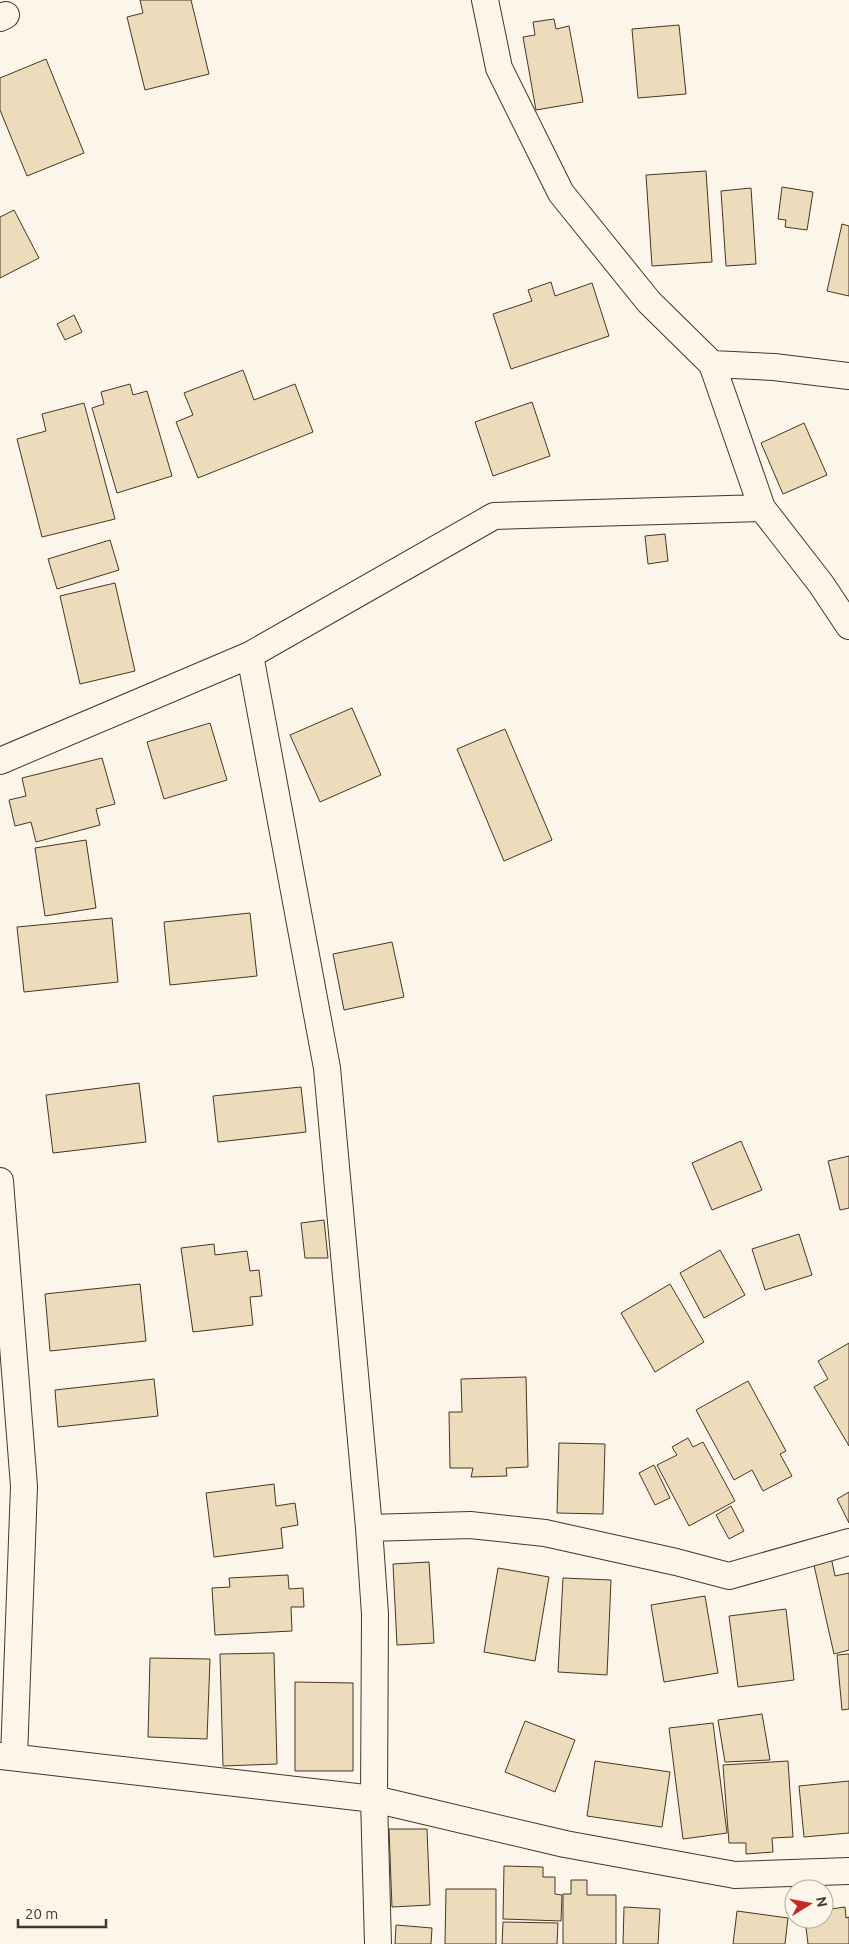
<svg xmlns="http://www.w3.org/2000/svg" width="849" height="1944" font-family="Ubuntu,sans-serif">
<rect width="100%" height="100%" fill="#fbf6e9"/>
<!-- building -->
<path fill="#ecdcbc" stroke="#4a3520" d="M 140,0 L 191,0 L 209,74 L 145,90 L 127,17 L 143,13 Z
M 554,19 L 556,29 L 569,26 L 583,102 L 536,110 L 523,37 L 535,35 L 533,22 Z
M 679,25 L 686,94 L 638,98 L 632,29 Z
M 46,59 L 84,153 L 27,176 L 0,110 L 0,78 Z
M 706,171 L 712,262 L 652,266 L 646,175 Z
M 782,187 L 813,192 L 807,230 L 785,227 L 786,220 L 778,219 Z
M 751,188 L 756,264 L 726,266 L 721,191 Z
M 14,210 L 39,258 L 0,278 L 0,217 Z
M 842,224 L 849,226 L 849,296 L 827,291 Z
M 551,282 L 555,296 L 592,283 L 609,336 L 511,369 L 493,314 L 532,301 L 528,290 Z
M 74,315 L 82,332 L 65,340 L 57,324 Z
M 243,370 L 254,400 L 295,384 L 313,432 L 198,478 L 176,422 L 193,415 L 184,393 Z
M 130,384 L 133,395 L 147,391 L 172,476 L 117,493 L 92,408 L 104,404 L 101,392 Z
M 532,402 L 550,456 L 493,476 L 475,422 Z
M 84,403 L 115,519 L 42,537 L 17,439 L 46,431 L 42,414 Z
M 804,423 L 827,475 L 783,494 L 761,443 Z
M 665,534 L 668,561 L 648,564 L 645,536 Z
M 110,540 L 119,570 L 57,589 L 48,559 Z
M 115,583 L 135,671 L 80,684 L 60,596 Z
M 352,708 L 381,775 L 320,802 L 290,735 Z
M 210,723 L 227,780 L 164,799 L 147,742 Z
M 505,729 L 552,840 L 504,861 L 457,749 Z
M 102,758 L 115,804 L 96,809 L 100,825 L 36,842 L 31,822 L 15,826 L 9,800 L 26,796 L 22,778 Z
M 86,840 L 96,908 L 45,916 L 35,848 Z
M 250,913 L 257,976 L 170,985 L 164,922 Z
M 112,918 L 118,982 L 24,992 L 17,927 Z
M 392,942 L 404,997 L 344,1010 L 333,954 Z
M 139,1083 L 146,1142 L 53,1153 L 46,1095 Z
M 301,1087 L 306,1132 L 218,1142 L 213,1096 Z
M 741,1141 L 762,1190 L 712,1210 L 692,1163 Z
M 849,1156 L 849,1208 L 840,1210 L 828,1161 Z
M 324,1220 L 328,1258 L 305,1258 L 301,1223 Z
M 799,1234 L 812,1275 L 765,1290 L 752,1249 Z
M 214,1244 L 215,1255 L 247,1251 L 250,1271 L 259,1270 L 262,1296 L 250,1297 L 253,1325 L 193,1332 L 181,1248 Z
M 720,1250 L 745,1295 L 704,1318 L 680,1273 Z
M 140,1284 L 146,1341 L 50,1351 L 45,1294 Z
M 670,1284 L 704,1342 L 655,1372 L 621,1313 Z
M 849,1343 L 849,1446 L 814,1387 L 828,1379 L 818,1361 Z
M 526,1377 L 528,1467 L 506,1468 L 507,1476 L 471,1477 L 473,1468 L 450,1468 L 449,1412 L 462,1412 L 461,1379 Z
M 154,1379 L 158,1416 L 58,1427 L 55,1390 Z
M 748,1381 L 786,1451 L 780,1454 L 792,1476 L 763,1491 L 752,1470 L 734,1480 L 696,1410 Z
M 688,1438 L 693,1447 L 703,1442 L 735,1501 L 689,1526 L 657,1465 L 677,1455 L 672,1447 Z
M 559,1443 L 605,1444 L 603,1514 L 557,1513 Z
M 654,1465 L 670,1498 L 655,1505 L 639,1473 Z
M 274,1484 L 276,1506 L 295,1503 L 298,1525 L 281,1528 L 283,1548 L 214,1557 L 206,1493 Z
M 849,1492 L 849,1523 L 837,1499 Z
M 731,1506 L 744,1531 L 729,1539 L 716,1515 Z
M 831,1557 L 835,1576 L 849,1573 L 849,1650 L 834,1654 L 813,1561 Z
M 429,1562 L 434,1643 L 397,1645 L 393,1564 Z
M 498,1568 L 549,1577 L 535,1661 L 484,1652 Z
M 288,1575 L 289,1589 L 303,1588 L 304,1607 L 291,1607 L 292,1631 L 215,1635 L 212,1588 L 230,1587 L 229,1578 Z
M 563,1578 L 611,1580 L 607,1675 L 558,1672 Z
M 705,1596 L 718,1673 L 664,1682 L 651,1605 Z
M 786,1609 L 794,1680 L 738,1687 L 729,1616 Z
M 274,1653 L 277,1764 L 223,1766 L 220,1654 Z
M 849,1654 L 849,1709 L 842,1710 L 837,1655 Z
M 150,1658 L 210,1659 L 207,1739 L 148,1737 Z
M 295,1682 L 353,1683 L 353,1771 L 295,1771 Z
M 762,1714 L 770,1760 L 725,1762 L 718,1720 Z
M 525,1721 L 575,1740 L 555,1792 L 505,1772 Z
M 713,1723 L 727,1833 L 683,1839 L 669,1728 Z
M 595,1761 L 670,1772 L 662,1827 L 587,1816 Z
M 788,1761 L 793,1837 L 772,1838 L 773,1852 L 746,1854 L 746,1843 L 729,1843 L 723,1765 Z
M 849,1781 L 849,1833 L 804,1837 L 799,1786 Z
M 389,1829 L 427,1829 L 430,1905 L 392,1907 Z
M 504,1866 L 543,1867 L 543,1877 L 555,1877 L 555,1894 L 562,1895 L 561,1921 L 503,1919 Z
M 571,1880 L 587,1880 L 587,1895 L 616,1895 L 616,1944 L 563,1944 L 563,1894 L 571,1894 Z
M 446,1889 L 496,1889 L 496,1944 L 445,1944 Z
M 624,1907 L 660,1909 L 658,1944 L 623,1944 Z
M 845,1907 L 846,1918 L 849,1917 L 849,1944 L 808,1944 L 805,1919 L 824,1919 L 824,1910 Z
M 737,1911 L 788,1918 L 785,1944 L 733,1944 Z
M 503,1922 L 558,1923 L 557,1944 L 502,1944 Z
M 396,1925 L 432,1928 L 431,1944 L 395,1944 Z"/>
<g fill="none" stroke-linecap="round" stroke-linejoin="round">
<defs>
<path id="street" d="M 0,18 L 6,15
M 712,364 L 774,367 L 849,376
M 762,508 L 821,584 L 849,626
M 250,655 L 327,1068 L 369,1528
M 0,761 L 250,655 L 494,516 L 762,508 L 712,364 L 649,302 L 561,193 L 499,68 L 485,0
M 0,1181 L 24,1486 L 14,1757
M 0,1756 L 374,1799 L 565,1844 L 735,1875 L 849,1871
M 378,1944 L 374,1799 L 375,1614 L 369,1528 L 470,1525 L 545,1533 L 676,1562 L 729,1576 L 849,1542"/>
</defs>
<!-- street casing -->
<use href="#street" stroke="#4a3520" stroke-width="28"/>
<!-- street -->
<use href="#street" stroke="#fbf6e9" stroke-width="26"/>
</g>
<!-- north arrow -->
<g transform="translate(809 1904) rotate(80)"><circle r="24" fill="#fbf6e9" stroke="#b4a999"/>
<path d="M0-4L9 19L0 12L-9 19Z" fill="#c62828"/>
<text y="-8" font-size="14" font-weight="bold" text-anchor="middle" fill="#4a3520">N</text>
</g>
<!-- scale -->
<path d="M18 1919v8h88v-8" fill="none" stroke="#4a3520" stroke-width="2.5"/>
<text x="25" y="1919" font-size="15" fill="#4a3520" stroke="#fbf6e9" stroke-width="4" paint-order="stroke">20 m</text>
</svg>
